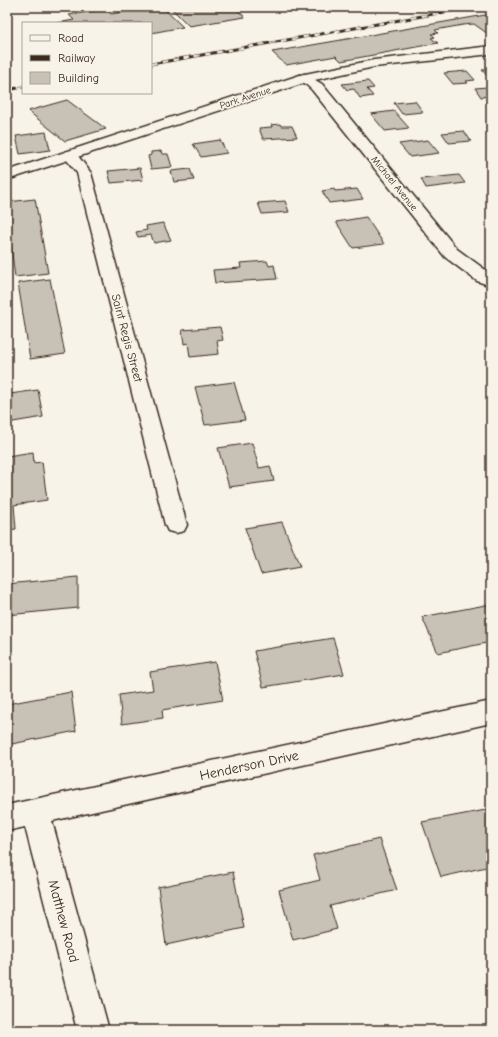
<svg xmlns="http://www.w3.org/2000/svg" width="498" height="1037" font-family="'Comic Neue',sans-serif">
<rect width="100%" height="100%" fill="#f7f3e8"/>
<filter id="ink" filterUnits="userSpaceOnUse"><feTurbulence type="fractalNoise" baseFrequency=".025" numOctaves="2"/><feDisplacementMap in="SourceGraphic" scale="8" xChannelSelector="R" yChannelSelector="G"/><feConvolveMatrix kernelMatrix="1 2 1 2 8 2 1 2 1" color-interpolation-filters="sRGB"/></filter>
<g filter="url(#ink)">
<!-- building -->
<path fill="#c8c1b6" stroke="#3b2a1e" d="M 155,7 L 162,7 L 183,27 L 151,33 L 151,23 L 57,23 L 74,20 L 69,15 L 106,9 L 111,14 Z
M 170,7 L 234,7 L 245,17 L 189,26 Z
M 491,14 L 491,36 L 474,24 L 463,25 L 435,30 L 438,33 L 431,34 L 435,37 L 431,38 L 438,43 L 341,61 L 336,56 L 286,65 L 272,52 Z
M 491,69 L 491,79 L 490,79 L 482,70 Z
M 467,71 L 475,80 L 466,81 L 468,83 L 453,84 L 444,73 Z
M 368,81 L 374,88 L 367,89 L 373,96 L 360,98 L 354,89 L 347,90 L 342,84 Z
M 487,87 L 491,93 L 491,96 L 481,97 L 475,88 Z
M 67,100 L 106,129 L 65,141 L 28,111 Z
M 415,101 L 423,112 L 402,114 L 394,103 Z
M 394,111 L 409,128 L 385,131 L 371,114 Z
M 280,124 L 281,126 L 292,126 L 297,137 L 263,139 L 259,128 L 272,127 L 271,125 Z
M 464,131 L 471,141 L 449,143 L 442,133 Z
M 46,132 L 50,150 L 20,154 L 16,136 Z
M 220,140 L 227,153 L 201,157 L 193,144 Z
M 428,140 L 439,153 L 410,157 L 399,144 Z
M 161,151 L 162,154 L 168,154 L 172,167 L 151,169 L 148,156 L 151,155 L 151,152 Z
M 140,168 L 143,180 L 111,183 L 108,171 Z
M 190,169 L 194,180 L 174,182 L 171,171 Z
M 459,175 L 465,183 L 426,188 L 421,179 Z
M 334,189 L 335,191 L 357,189 L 363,199 L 329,203 L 322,191 Z
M 35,199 L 48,273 L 15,277 L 7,216 L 7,202 Z
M 285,201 L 289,212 L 262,214 L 258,203 Z
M 366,217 L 384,244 L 353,248 L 336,222 Z
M 163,223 L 171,240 L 154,243 L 151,235 L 138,237 L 136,232 L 147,230 L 146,226 Z
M 267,261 L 269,266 L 274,265 L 277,279 L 215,283 L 213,270 L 241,268 L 240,263 Z
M 50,279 L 65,354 L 30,359 L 18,283 Z
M 220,327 L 223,340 L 217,341 L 219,354 L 190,357 L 188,343 L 184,344 L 182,330 Z
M 234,382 L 245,420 L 205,425 L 195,387 Z
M 38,390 L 43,417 L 7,423 L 7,406 L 12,405 L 10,394 Z
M 252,443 L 259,468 L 270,466 L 274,481 L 229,487 L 218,448 Z
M 33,452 L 34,463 L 42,462 L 47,500 L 14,505 L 16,529 L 7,530 L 7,456 Z
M 282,522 L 300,567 L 261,574 L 245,528 Z
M 78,577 L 78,608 L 7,615 L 7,584 Z
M 491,604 L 491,642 L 438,653 L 422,617 Z
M 333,638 L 344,674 L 263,687 L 254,651 Z
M 215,662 L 223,700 L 162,710 L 163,718 L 122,724 L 119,695 L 153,690 L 150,672 Z
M 71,692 L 76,731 L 7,745 L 7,704 Z
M 491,809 L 491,866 L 441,877 L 422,822 Z
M 379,839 L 397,890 L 330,906 L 337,929 L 293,940 L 279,890 L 320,880 L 313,855 Z
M 233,872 L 244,928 L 166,945 L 158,887 Z"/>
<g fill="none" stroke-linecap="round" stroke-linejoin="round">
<defs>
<path id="minor" d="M 305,74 L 322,84 L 457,249 L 491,274 L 491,286 L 477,281 L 445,257 L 312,90 L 299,78 L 300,75 Z
M 70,151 L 75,152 L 91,173 L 187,525 L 184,531 L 176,533 L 168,531 L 165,525 L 77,173 L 63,155 L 65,152 Z
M 491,701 L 491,723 L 52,821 L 109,1030 L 77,1030 L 25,827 L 7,831 L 7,805 Z"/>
<path id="tertiary" d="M 491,46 L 491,54 L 374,67 L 310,81 L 7,180 L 7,171 L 300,75 L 374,60 Z"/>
</defs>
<!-- minor casing -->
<use href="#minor" stroke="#3b2a1e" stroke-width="3"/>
<!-- tertiary casing -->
<use href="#tertiary" stroke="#3b2a1e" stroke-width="3"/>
<!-- minor -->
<use href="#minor" fill="#f7f3e8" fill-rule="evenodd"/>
<!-- tertiary -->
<use href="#tertiary" fill="#f7f3e8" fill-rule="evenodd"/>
<defs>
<path id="rail" d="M 151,64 L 473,7
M 7,90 L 23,87"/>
</defs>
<!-- rail casing -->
<use href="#rail" stroke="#3b2a1e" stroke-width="3"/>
<!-- rail -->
<use href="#rail" stroke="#f7f3e8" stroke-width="2" stroke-dasharray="5.5" stroke-linecap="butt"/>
</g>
</g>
<g text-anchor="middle" stroke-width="3.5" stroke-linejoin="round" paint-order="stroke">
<!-- far-street labels -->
<g font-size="10" fill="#3b2a1e" stroke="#f7f3e8">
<text transform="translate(245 97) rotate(-18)" y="4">Park Avenue</text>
<text transform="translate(395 183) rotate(51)" y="4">Michael Avenue</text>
</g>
<!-- street labels -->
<g font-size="12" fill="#3b2a1e" stroke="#f7f3e8">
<text transform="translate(127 338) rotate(75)" y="4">Saint Regis Street</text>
</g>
<!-- near-street labels -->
<g font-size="14" fill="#3b2a1e" stroke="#f7f3e8">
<text transform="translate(249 765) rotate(-12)" y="5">Henderson Drive</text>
<text transform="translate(64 921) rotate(75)" y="5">Matthew Road</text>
</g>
</g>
<!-- margin -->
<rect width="498" height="1037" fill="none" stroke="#f7f3e8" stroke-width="24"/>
<rect x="12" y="12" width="474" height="1013" fill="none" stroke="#3b2a1e" stroke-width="1.5" filter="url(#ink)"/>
<!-- legend -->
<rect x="22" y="22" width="130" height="72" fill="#f7f3e8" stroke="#aca397"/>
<rect x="30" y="35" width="20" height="6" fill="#f7f3e8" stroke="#aca397"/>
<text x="58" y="42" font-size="12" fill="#3b2a1e">Road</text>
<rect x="30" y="55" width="20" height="6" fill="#3b2a1e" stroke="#aca397"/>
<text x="58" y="62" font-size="12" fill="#3b2a1e">Railway</text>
<rect x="30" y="72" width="20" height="12" fill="#c8c1b6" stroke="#aca397"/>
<text x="58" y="82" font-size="12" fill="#3b2a1e">Building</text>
</svg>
